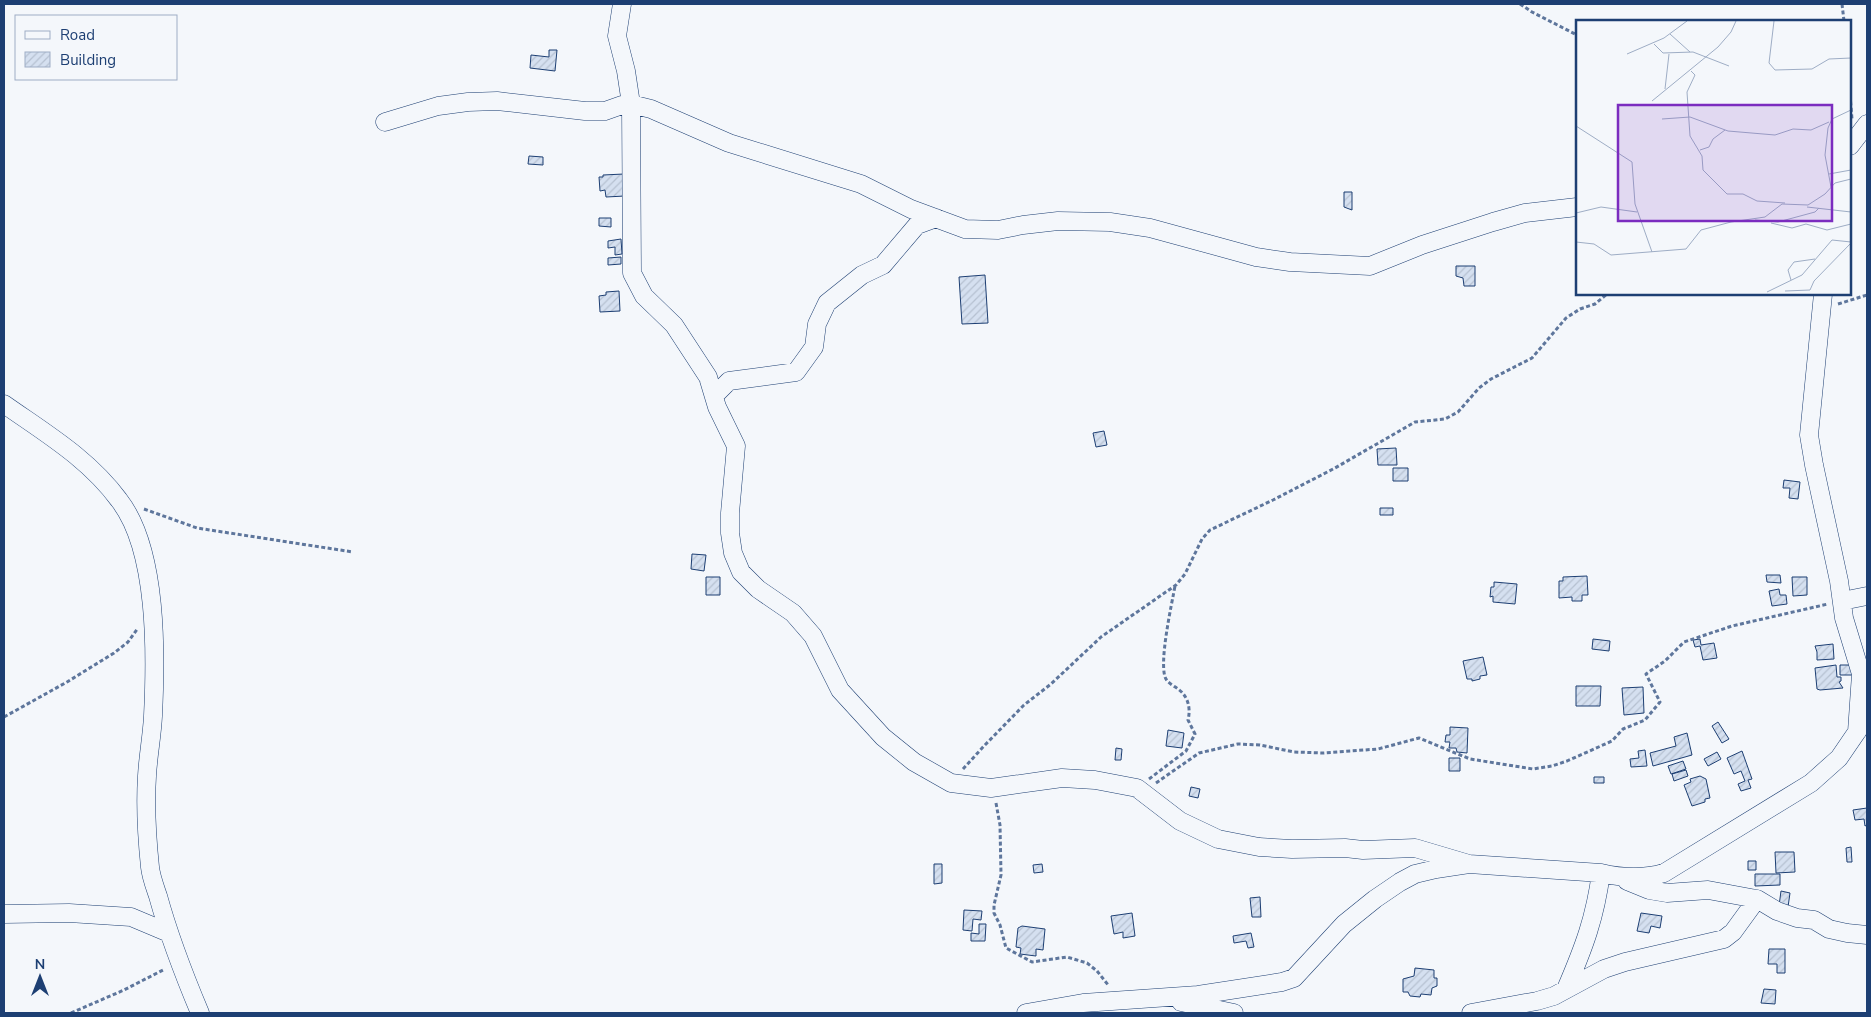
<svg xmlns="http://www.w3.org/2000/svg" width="1871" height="1017" font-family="'Nunito Sans',sans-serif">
<defs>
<pattern id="building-hatch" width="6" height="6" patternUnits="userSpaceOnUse" patternTransform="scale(1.25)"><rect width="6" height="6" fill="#d5e0f0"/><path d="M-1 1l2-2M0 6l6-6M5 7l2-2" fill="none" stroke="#b6c1d1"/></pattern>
</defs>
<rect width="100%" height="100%" fill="#f4f7fb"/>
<!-- building -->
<path fill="url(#building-hatch)" stroke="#1d3f73" d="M 549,50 L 557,50 L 555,71 L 530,68 L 531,55 L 549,57 Z
M 529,156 L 543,157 L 543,165 L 528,164 Z
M 624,174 L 625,196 L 606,197 L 605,190 L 600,191 L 599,177 L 603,177 L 603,175 Z
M 1344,192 L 1352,192 L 1352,210 L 1344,207 Z
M 599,218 L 611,218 L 611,227 L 599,226 Z
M 621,239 L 622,254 L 615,255 L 615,247 L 608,248 L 608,241 Z
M 621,257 L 621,264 L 608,265 L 608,258 Z
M 1456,266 L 1475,266 L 1475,286 L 1464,286 L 1463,278 L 1456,276 Z
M 985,275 L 988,323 L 962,324 L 959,277 Z
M 619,291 L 620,311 L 600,312 L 599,296 L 606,295 L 606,292 Z
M 1104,431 L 1107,445 L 1096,447 L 1093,433 Z
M 1396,448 L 1397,465 L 1378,465 L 1377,449 Z
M 1393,468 L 1408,468 L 1408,481 L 1393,481 Z
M 1784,480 L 1800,482 L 1798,499 L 1789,498 L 1790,488 L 1783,488 Z
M 1380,508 L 1393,508 L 1393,515 L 1380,515 Z
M 692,554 L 706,555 L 704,571 L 691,569 Z
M 1766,575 L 1780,575 L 1781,583 L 1767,582 Z
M 1587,576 L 1588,595 L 1582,595 L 1582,601 L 1572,601 L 1572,597 L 1559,598 L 1559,581 L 1563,581 L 1563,577 Z
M 706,577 L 720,577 L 720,595 L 706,595 Z
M 1792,577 L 1807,577 L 1807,595 L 1793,596 Z
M 1494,582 L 1517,584 L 1515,604 L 1493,602 L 1493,596 L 1490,597 L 1491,587 L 1494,587 Z
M 1779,589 L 1780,595 L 1786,595 L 1787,604 L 1772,606 L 1769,591 Z
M 1593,639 L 1610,641 L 1609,651 L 1592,649 Z
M 1700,639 L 1701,645 L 1714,643 L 1717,658 L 1703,660 L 1700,646 L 1695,647 L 1693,640 Z
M 1833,644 L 1834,659 L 1817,660 L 1817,652 L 1815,646 Z
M 1483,657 L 1487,675 L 1480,676 L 1480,679 L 1472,681 L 1472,679 L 1467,679 L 1463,661 Z
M 1836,665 L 1837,677 L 1841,677 L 1841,681 L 1839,682 L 1843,688 L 1820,690 L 1817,689 L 1815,668 Z
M 1840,665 L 1853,665 L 1853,675 L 1840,675 Z
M 1576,686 L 1601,686 L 1600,706 L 1576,706 Z
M 1643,687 L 1644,713 L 1624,715 L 1622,688 Z
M 1718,722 L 1729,739 L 1722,743 L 1712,726 Z
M 1450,727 L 1468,728 L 1467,753 L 1457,752 L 1456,748 L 1449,748 L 1450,742 L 1445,742 L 1446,735 L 1450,735 Z
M 1168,730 L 1184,733 L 1182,748 L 1166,746 Z
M 1687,733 L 1692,755 L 1653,766 L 1650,753 L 1676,746 L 1674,737 Z
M 1116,748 L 1122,749 L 1121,760 L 1115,760 Z
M 1645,750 L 1647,766 L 1631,767 L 1630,759 L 1639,758 L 1638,751 Z
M 1742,751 L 1752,779 L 1748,780 L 1751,788 L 1741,791 L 1738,784 L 1745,781 L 1741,771 L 1734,774 L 1727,758 Z
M 1717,752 L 1721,759 L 1708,766 L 1704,759 Z
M 1449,758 L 1460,758 L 1460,771 L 1449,771 Z
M 1683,761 L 1686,769 L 1671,774 L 1668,766 Z
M 1686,770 L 1688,776 L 1674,781 L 1672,774 Z
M 1700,776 L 1706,779 L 1710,798 L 1705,799 L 1705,802 L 1692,806 L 1684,785 L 1691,782 L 1690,779 Z
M 1594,777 L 1604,777 L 1604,783 L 1594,783 Z
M 1191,787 L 1200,789 L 1198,798 L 1189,796 Z
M 1867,808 L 1867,825 L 1865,826 L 1864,819 L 1855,820 L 1853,810 Z
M 1851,847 L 1852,862 L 1847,862 L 1846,848 Z
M 1775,852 L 1794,852 L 1795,872 L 1776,873 Z
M 1748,861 L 1756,861 L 1756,870 L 1748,870 Z
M 934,864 L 942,864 L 942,883 L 934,884 Z
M 1042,864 L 1043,872 L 1034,873 L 1033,865 Z
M 1755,874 L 1780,874 L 1780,885 L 1755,886 Z
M 1781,891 L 1790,893 L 1788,907 L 1779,906 Z
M 1260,897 L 1261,917 L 1252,917 L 1250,898 Z
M 964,910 L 982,911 L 981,920 L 973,919 L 972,931 L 963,930 Z
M 1132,913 L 1135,936 L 1123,938 L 1123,932 L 1114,934 L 1111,916 Z
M 1641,913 L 1662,916 L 1660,928 L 1651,926 L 1649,933 L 1637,931 Z
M 979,924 L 986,924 L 985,941 L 971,941 L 971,933 L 979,934 Z
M 1022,926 L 1045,929 L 1043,950 L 1036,949 L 1036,956 L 1020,954 L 1021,948 L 1016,947 L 1018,928 Z
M 1251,933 L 1254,947 L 1248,948 L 1246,941 L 1234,943 L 1233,936 Z
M 1769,949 L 1785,949 L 1785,973 L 1777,973 L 1777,964 L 1768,964 Z
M 1415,968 L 1434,970 L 1434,978 L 1437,978 L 1437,986 L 1432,988 L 1431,995 L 1421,994 L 1420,997 L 1410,996 L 1408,992 L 1403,992 L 1403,979 L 1414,976 Z
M 1764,989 L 1776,990 L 1775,1004 L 1761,1003 Z"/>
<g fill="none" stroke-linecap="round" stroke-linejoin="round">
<defs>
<path id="minor" d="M 622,4 L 617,36 L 626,71 L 631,104 L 632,273 L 644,296 L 674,325 L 708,377 L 717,407 L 736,446 L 730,513 L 730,533 L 733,553 L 741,572 L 758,589 L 793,613 L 813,636 L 840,690 L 883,737 L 914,762 L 951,783 L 991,788 L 1062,778 L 1095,780 L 1137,788 L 1180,821 L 1218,839 L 1259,847 L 1292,849 L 1345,848 L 1363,850 L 1415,848 L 1469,864
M 385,122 L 438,106 L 468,102 L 497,101 L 585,111 L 605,111 L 622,105 L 631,104 L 651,109 L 729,143 L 861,184 L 911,209 L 965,229 L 998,230 L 1023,225 L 1058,221 L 1110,222 L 1150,228 L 1256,257 L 1290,262 L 1370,266 L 1422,245 L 1493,222 L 1525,213 L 1577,207
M 1850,146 L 1867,124
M 1823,294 L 1809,435 L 1814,465 L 1839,581 L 1844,618 L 1861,674 L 1857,732
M 714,396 L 729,381 L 796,372 L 814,347 L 817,324 L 827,303 L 862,275 L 883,265 L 917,225 L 936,218
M 4,404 C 45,433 88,458 119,500 C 158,550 156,655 153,716 C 152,736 148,756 147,776 C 145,806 147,838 150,867 C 151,877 155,887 158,896 C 169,936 184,975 200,1013
M 1842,601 L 1867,596
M 1627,881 L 1649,890 L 1667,893 L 1708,890 L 1751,898 L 1757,899 L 1777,911 L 1797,918 L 1814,920 L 1829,929 L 1847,933 L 1867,935
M 4,914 L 69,913 L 131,917 L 169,933
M 1566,989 C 1584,947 1595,918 1601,873
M 1181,1002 L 1234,1013
M 1026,1013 L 1083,1003 L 1198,995 L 1282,982 L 1294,978 L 1344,924 L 1375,899 L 1400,882 L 1415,874 L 1436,869 L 1469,864 L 1601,873 C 1622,878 1643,879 1664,873 L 1811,783 L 1839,758 L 1867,717
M 1471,1013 L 1537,1001 L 1554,996 L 1604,969 L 1625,962 L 1724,939 L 1733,932 L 1757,899"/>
</defs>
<!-- minor casing -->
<use href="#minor" stroke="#1d3f73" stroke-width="19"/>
<!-- path -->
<path stroke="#5e769c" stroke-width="3" stroke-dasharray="4 2.5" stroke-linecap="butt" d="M 1520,4 L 1532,12 L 1577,35
M 1842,4 L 1844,21
M 1850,95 L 1852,119
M 1838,304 L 1867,295
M 144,509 L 197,528 L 353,552
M 4,717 L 67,682 L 114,653 L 128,642 L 138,628
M 963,769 L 984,746 L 1024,705 L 1051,684 L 1101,637 L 1176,585 L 1185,574 L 1202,539 L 1210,530 L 1273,500 L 1335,468 L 1415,422 L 1445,419 L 1458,412 L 1479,388 L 1491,379 L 1532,358 L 1566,318 L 1580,309 L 1595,304 L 1607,294
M 1149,779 L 1186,751 L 1195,734 L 1188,720 C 1191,708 1188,696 1178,689 C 1174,686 1168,683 1166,679 C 1158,665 1172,603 1175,586
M 1156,783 L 1199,753 L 1238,744 L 1260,745 L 1294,752 L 1323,753 L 1378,749 L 1419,738 L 1470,759 L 1533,769 L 1552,766 L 1567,761 L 1612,741 L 1623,729 L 1645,720 L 1660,702 L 1646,674 L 1665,661 L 1684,642 L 1732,626 L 1828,604
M 996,803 L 1000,825 L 1001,875 L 994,905 L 994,913 L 1000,925 L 1006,948 L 1032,962 L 1067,957 L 1087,963 L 1097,971 L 1109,986
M 71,1013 L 124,990 L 165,969"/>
<!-- minor -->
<use href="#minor" stroke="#f4f7fb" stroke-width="18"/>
</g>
<!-- overview -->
<g transform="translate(1576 20)">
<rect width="275" height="275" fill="#f4f7fb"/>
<path fill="none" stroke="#9eadc5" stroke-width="1" d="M 198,1 L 193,43 L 199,50 L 236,49 L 253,39 L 275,38M 94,14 L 114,32M 78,24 L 87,33 L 117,32 L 153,46M 51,34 L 88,18 L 111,1M 115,51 L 119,55 L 111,72 L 114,116 L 126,136 L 127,150 L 151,174 L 167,174 L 181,181 L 209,183M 89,69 L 93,34M 76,81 L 142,27 L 155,12 L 160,1M 86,99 L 114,97 L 152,111 L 199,115 L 217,109 L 235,110 L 253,102M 0,106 L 56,142 L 59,184 L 76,232M 124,130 L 133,127 L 137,119 L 149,110M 253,154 L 275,150M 255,167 L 249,135 L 252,108 L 256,99 L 275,90M 231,187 L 275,192M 0,193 L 25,187 L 61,192M 179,200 L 202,202 L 239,192 L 243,188M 195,203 L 216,208 L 230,204 L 251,210 L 275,204M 0,222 L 18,224 L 35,235 L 110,229 L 125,210 L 155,202 L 189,197 L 206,184 L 232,185 L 249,174 L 259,163 L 275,159M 215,260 L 212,250 L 218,242 L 239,239M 209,271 L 234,270 L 238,261 L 275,223M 191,272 L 226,255 L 256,220 L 275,222"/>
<path fill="#7b2cbf" fill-opacity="0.15" stroke="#7b2cbf" stroke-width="2.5" d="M 42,85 L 256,85 L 256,201 L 42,201 Z"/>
<rect width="275" height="275" fill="none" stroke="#1d3f73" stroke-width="2.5"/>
</g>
<!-- border -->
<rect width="1871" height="1017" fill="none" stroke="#1d3f73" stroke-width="10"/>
<!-- legend -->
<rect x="15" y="15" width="162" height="65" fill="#f4f7fb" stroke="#9eadc5"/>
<rect x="25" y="31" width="25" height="8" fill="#f4f7fb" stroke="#9eadc5"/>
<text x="60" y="40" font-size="15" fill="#1d3f73">Road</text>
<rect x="25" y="52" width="25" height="15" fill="url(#building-hatch)" stroke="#9eadc5"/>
<text x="60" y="65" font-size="15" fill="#1d3f73">Building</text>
<!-- north arrow -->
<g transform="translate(40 977)" stroke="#f4f7fb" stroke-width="4" paint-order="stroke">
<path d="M0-4L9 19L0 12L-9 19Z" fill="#1d3f73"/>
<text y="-8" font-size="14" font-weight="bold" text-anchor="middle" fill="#1d3f73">N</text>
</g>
</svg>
